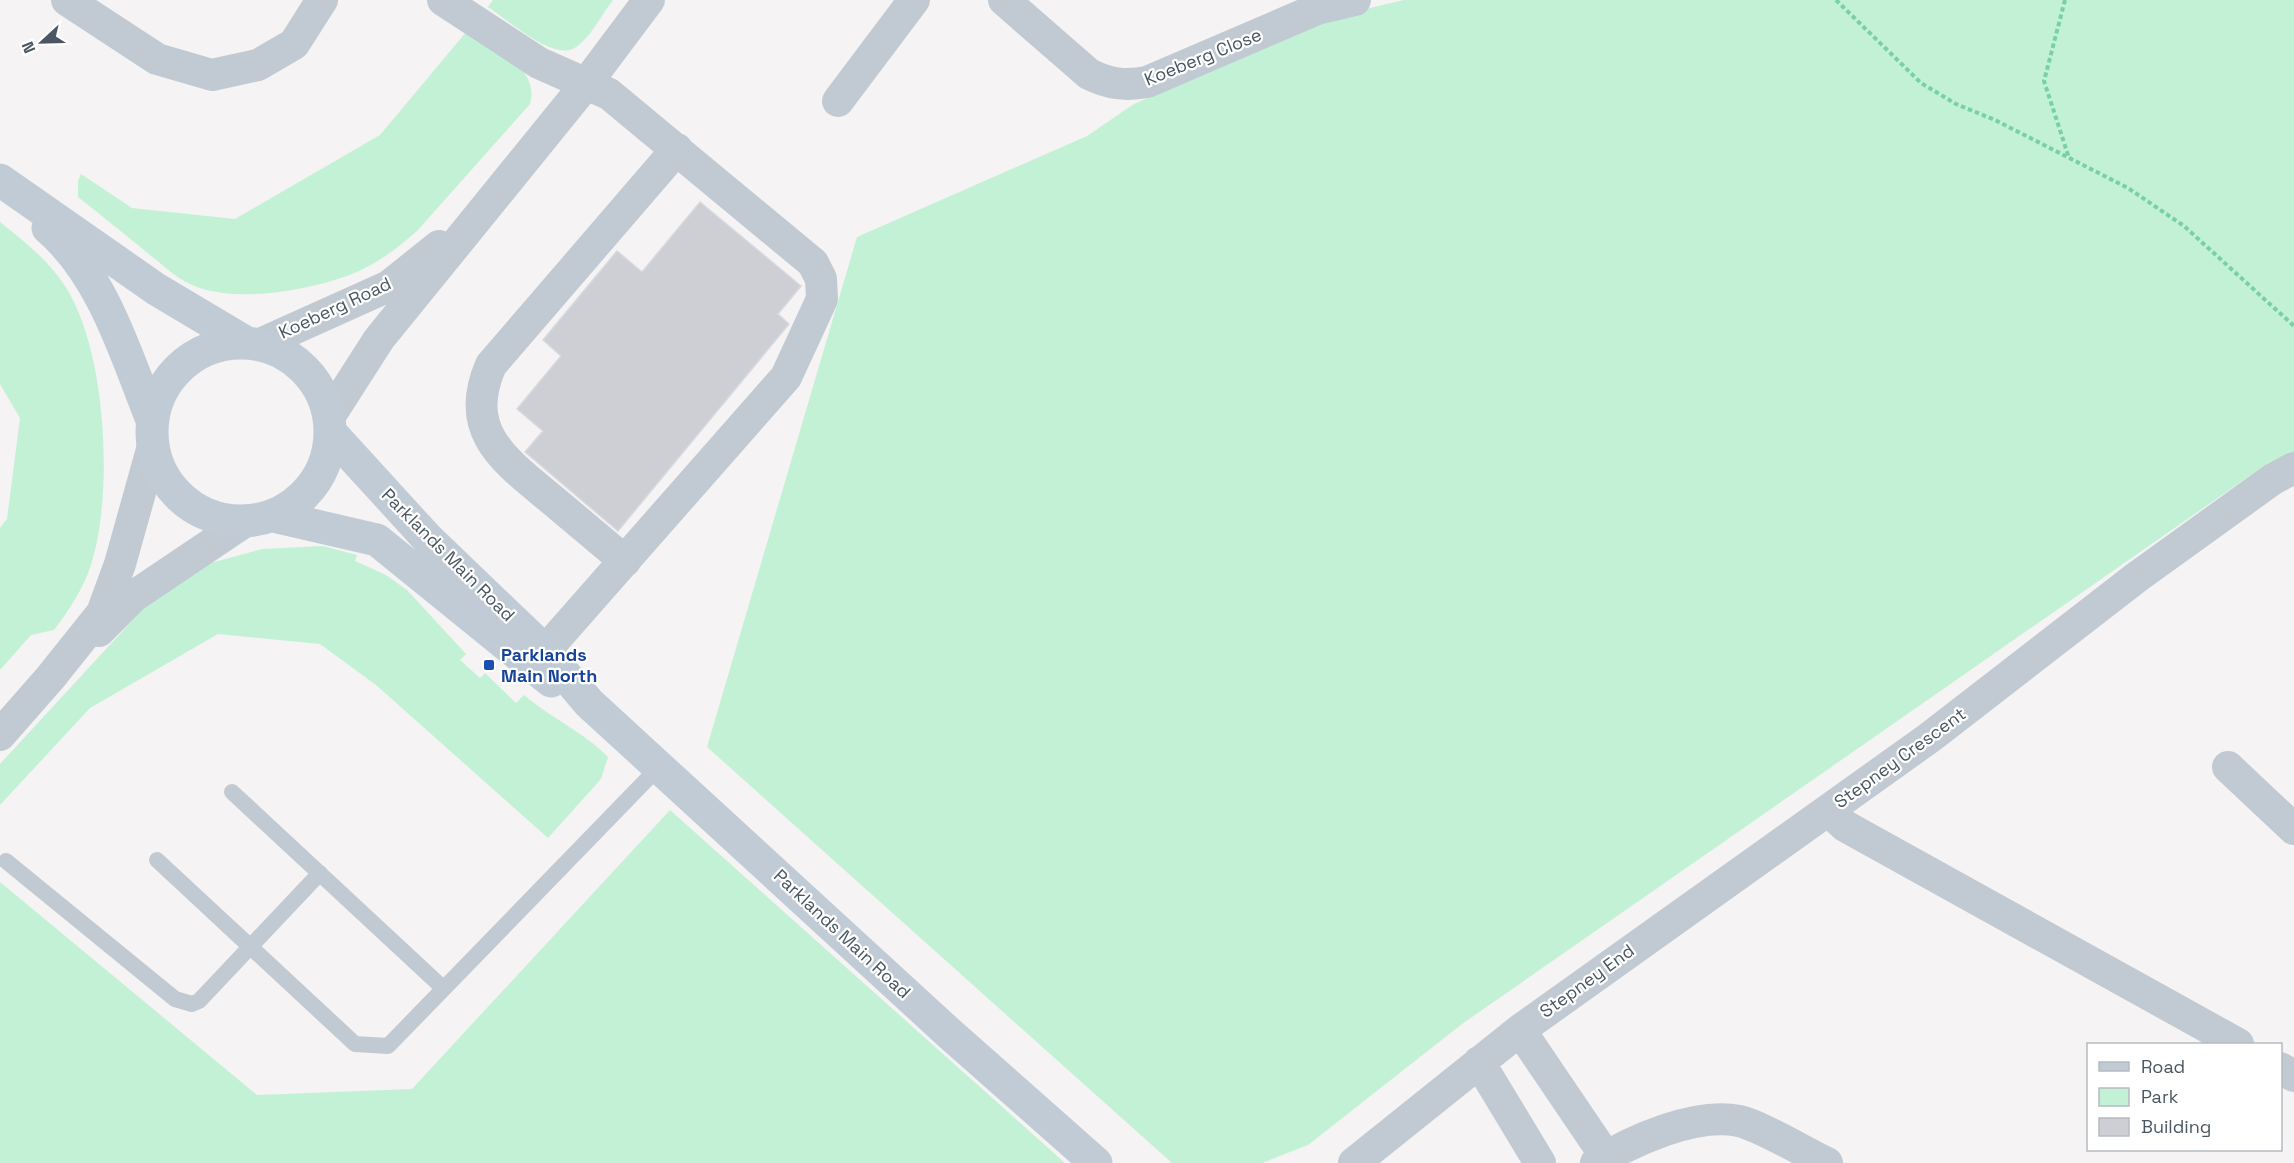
<svg xmlns="http://www.w3.org/2000/svg" width="2294" height="1163" font-family="'Space Grotesk',sans-serif">
<rect width="100%" height="100%" fill="#f5f3f3"/>
<!-- green -->
<path fill="#c3f1d5" d="M 493,0 L 613,0 C 602,14 591,37 576,47 C 555,63 507,19 488,7 Z
M 1404,0 L 2294,0 L 2294,452 L 2268,463 L 1462,1024 L 1308,1145 L 1262,1163 L 1172,1163 L 707,747 L 857,237 L 1087,136 L 1134,104 L 1335,16 Z
M 467,31 C 493,48 540,66 530,104 L 417,231 C 399,247 379,262 357,272 C 314,290 233,305 190,284 C 175,277 163,265 150,255 C 126,235 102,216 78,197 L 78,181 L 81,174 L 132,208 L 235,219 L 380,135 Z
M 0,222 C 23,240 49,261 65,286 C 106,349 113,487 93,558 C 86,585 70,609 54,630 L 31,635 L 0,670 L 0,528 L 7,519 L 20,418 L 0,384 Z
M 323,546 L 357,555 L 355,561 L 386,575 L 407,590 L 466,654 L 460,660 L 480,678 L 485,673 L 516,703 L 524,695 C 551,718 585,733 608,757 L 601,779 L 548,838 L 376,685 L 320,644 L 218,634 L 90,708 L 0,805 L 0,764 L 142,610 L 176,582 L 207,564 L 262,549 Z
M 670,810 L 1065,1163 L 0,1163 L 0,882 L 257,1095 L 412,1089 Z"/>
<!-- building -->
<path fill="#cdcfd5" stroke="#d7d9de" stroke-width="1.5" d="M 700,202 L 801,286 L 778,314 L 789,324 L 618,531 L 525,452 L 543,431 L 517,409 L 561,356 L 543,340 L 617,251 L 642,272 Z"/>
<g fill="none" stroke-linecap="round" stroke-linejoin="round">
<!-- path -->
<path stroke="#7ad0a6" stroke-width="4" stroke-dasharray="4.5 3" stroke-linecap="butt" d="M 1836,0 L 1921,83 L 1956,104 L 1995,120 L 2128,188 L 2184,226 L 2294,326
M 2065,0 L 2044,81 L 2069,158"/>
<!-- lane -->
<path stroke="#c1cad2" stroke-width="16" d="M 232,792 L 443,988
M 157,860 L 355,1044 L 388,1046 L 659,767
M 6,861 L 175,999 L 192,1004 L 199,1001 L 320,873"/>
<!-- street -->
<path stroke="#c1cad2" stroke-width="32" d="M 67,0 L 157,59 L 212,75 L 258,65 L 294,44 L 322,0
M 443,0 L 539,63 L 609,94 L 813,263 L 821,279 L 822,299 L 786,377 L 545,651
M 1004,0 L 1089,74 C 1109,84 1125,86 1147,82 L 1317,9 L 1355,0
M 838,101 L 914,0
M 260,344 L 389,286 L 439,246
M 329,417 L 379,339 L 586,84 L 649,0
M 625,561 C 600,540 575,519 550,498 C 504,460 462,431 491,365 L 677,149
M 99,631 L 134,596 L 244,522
M 0,735 L 50,678 L 102,613 L 120,564 L 153,446
M 2228,767 L 2294,829
M 1828,810 L 1845,826 L 2238,1044
M 1520,1030 L 1606,1157
M 1479,1062 L 1540,1163
M 2280,1068 L 2294,1076
M 1354,1163 L 1520,1030 L 1929,738 L 2137,577 L 2273,479 L 2294,468
M 1596,1163 C 1633,1140 1696,1112 1739,1121 C 1761,1126 1804,1152 1827,1163"/>
<!-- secondary -->
<path stroke="#c1cbd6" stroke-width="33" d="M 0,180 L 156,289 L 245,342
M 48,228 C 103,275 126,355 152,420
M152 432a89 89 0 1 1 178 0a89 89 0 1 1-178 0Z
M 331,433 L 427,538 L 545,651 L 589,703 L 950,1034 L 1096,1163
M 273,516 L 377,540 L 551,681"/>
</g>
<!-- markers -->
<rect fill="#1a4fb4" stroke="#fff" stroke-width="2" x="483" y="659" width="12" height="12" rx="3"/>
<g text-anchor="middle" stroke-width="4.5" stroke-linejoin="round" paint-order="stroke">
<!-- street labels -->
<g font-size="18" fill="#4a5661" stroke="#fff">
<text transform="translate(1203 57) rotate(-22)" y="6">Koeberg Close</text>
<text transform="translate(335 308) rotate(-25)" y="6">Koeberg Road</text>
<text transform="translate(448 555) rotate(45)" y="6">Parklands Main Road</text>
<text transform="translate(1900 758) rotate(-36)" y="6">Stepney Crescent</text>
<text transform="translate(842 934) rotate(43)" y="6">Parklands Main Road</text>
<text transform="translate(1587 981) rotate(-36)" y="6">Stepney End</text>
</g>
<!-- transit labels -->
<g font-size="18" font-weight="bold" fill="#164399" stroke="#fff" text-anchor="start">
<text x="501" y="661">Parklands<tspan x="501" dy="21">Main North</tspan></text>
</g>
</g>
<!-- legend -->
<rect x="2087" y="1043" width="195" height="108" fill="#ffffff" stroke="#b7bbc0" stroke-width="1.5"/>
<rect x="2099" y="1062" width="30" height="9" fill="#c1cbd6" stroke="#b7bbc0" stroke-width="1.5"/>
<text x="2141" y="1073" font-size="18" fill="#4a5661">Road</text>
<rect x="2099" y="1088" width="30" height="18" fill="#c3f1d5" stroke="#b7bbc0" stroke-width="1.5"/>
<text x="2141" y="1103" font-size="18" fill="#4a5661">Park</text>
<rect x="2099" y="1118" width="30" height="18" fill="#cdcfd5" stroke="#b7bbc0" stroke-width="1.5"/>
<text x="2141" y="1133" font-size="18" fill="#4a5661">Building</text>
<!-- north arrow -->
<g transform="translate(42 42) rotate(248)" stroke="#ffffff" stroke-width="4.5" paint-order="stroke">
<path d="M0-4.5L10 22L0 15L-10 22Z" fill="#4a5661"/>
<text y="-9" font-size="16" font-weight="bold" text-anchor="middle" fill="#4a5661">N</text>
</g>
</svg>
